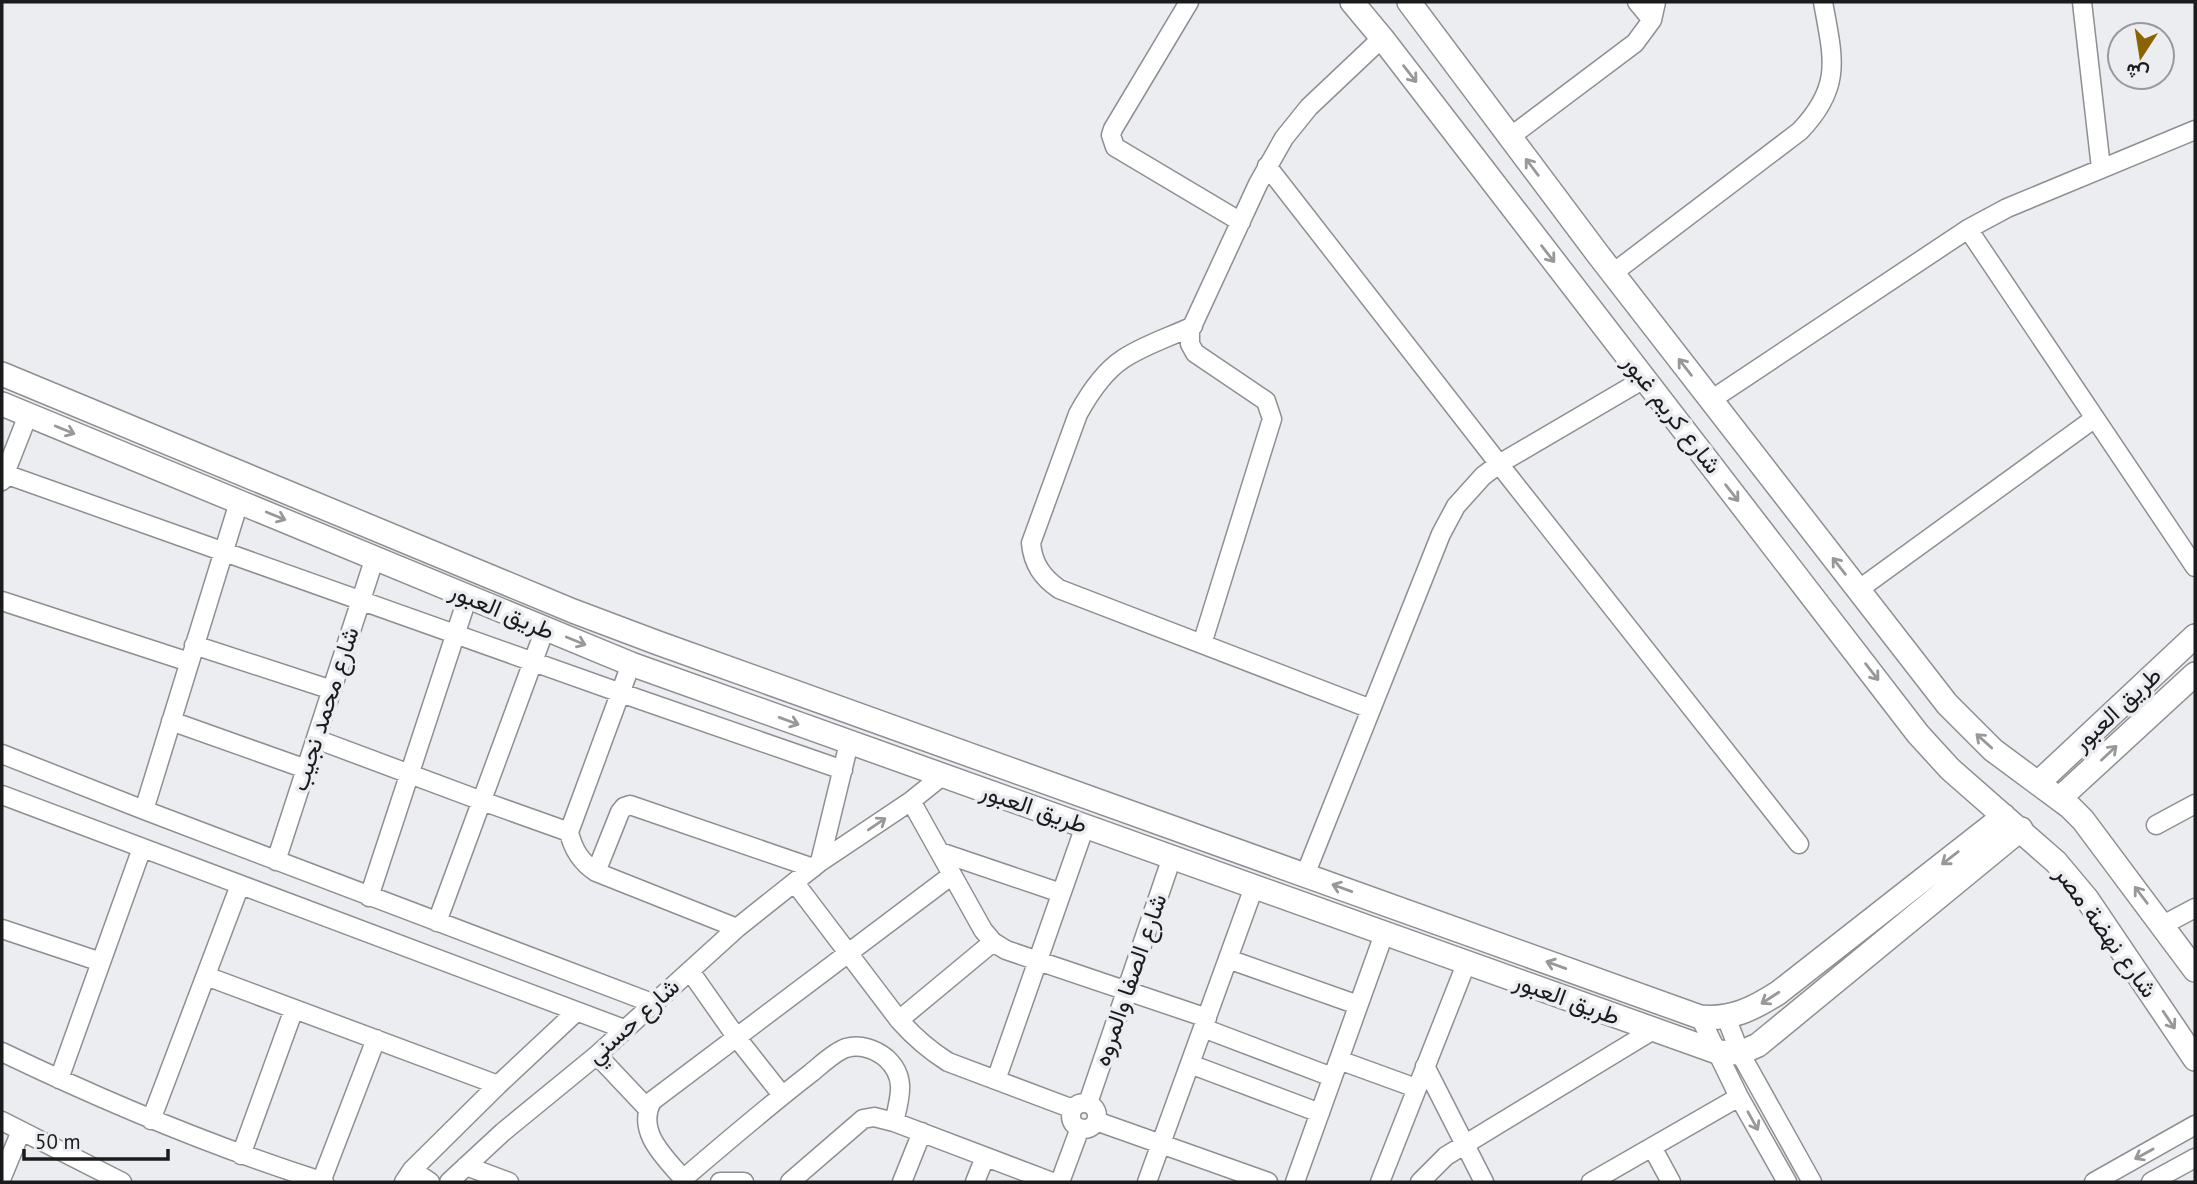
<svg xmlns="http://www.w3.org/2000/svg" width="2197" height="1184" font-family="'PT Sans',Vazirmatn,sans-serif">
<rect width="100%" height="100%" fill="#ecedf1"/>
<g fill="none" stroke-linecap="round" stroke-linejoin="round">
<defs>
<path id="minor" d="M 1189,2 L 1113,129 L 1111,135 L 1115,147 L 1241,222
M 1637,2 L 1652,20
M 2082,2 L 2101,168
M 1510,137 L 1635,43 L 1652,20 L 1656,2
M 1267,166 L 1499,464 L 1799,844
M 1968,229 L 2195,567
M 1613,273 L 1800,131 C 1843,86 1833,58 1823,2
M 1193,326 C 1170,337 1144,345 1123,359 C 1103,372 1089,394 1078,414 L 1031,543 C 1033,564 1042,577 1059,589 L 1371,709
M 1711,400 L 1968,229 L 2007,208 L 2195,130
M 5,474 L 621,693 L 843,770
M 2,481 L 28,415
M 1858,590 L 2095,418
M 2,601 L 189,662
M 1202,644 L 1272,419 L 1266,401 L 1195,353 L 1190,344 L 1190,331 L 1258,184 L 1284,138 L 1309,107 L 1382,38
M 194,645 L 332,690
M 171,721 L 306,769
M 316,739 L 482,801 L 569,832 C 573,850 581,862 596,872 L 737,928
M 2,754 L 144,810 L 652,1003
M 2,795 L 624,1029
M 911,801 L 983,930 L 993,942 L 1006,950 L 1207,1018
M 144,810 L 239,502
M 2156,825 L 2195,804
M 569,832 L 631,664
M 940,852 L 1061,893
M 276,861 L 375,557
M 820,862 L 849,743
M 596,872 L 620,812 L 624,807 L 630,805 L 813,868
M 1305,875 L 1441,534 L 1456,506 L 1483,476 L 1499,464 L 1644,379
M 795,883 L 899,1020 C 914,1037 929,1050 948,1062 L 1073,1109
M 369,897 L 468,596
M 437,922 L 545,629
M 2163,925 L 2195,908
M 2,929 L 101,962
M 1228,959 L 1358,1005
M 690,971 L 737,1038 L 782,1095
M 206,976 L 498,1085
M 1700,1017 L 1739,1097 L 1787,1182
M 1726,1017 L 1740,1053 L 1812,1182
M 899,1020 L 993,942
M 1203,1028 L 1332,1077
M 2,1052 C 106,1102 213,1147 324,1182
M 597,1055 L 648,1109
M 1339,1060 L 1416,1088
M 1190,1064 L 1320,1113
M 1425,1066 L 1484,1182
M 59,1079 L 142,848
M 996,1080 L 1085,826
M1071 1116a13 13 0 1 1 26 0a13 13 0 1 1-26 0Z
M 1088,1103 L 1172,857
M 151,1120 L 240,885
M 2,1121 L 122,1182
M 1096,1121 L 1268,1182
M 1652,1147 L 1671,1182
M 241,1155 L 294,1009
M 466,1166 L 509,1182
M 412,1170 L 430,1182
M 2,1177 L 21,1131
M 683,1179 C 725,1143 767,1107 811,1073 C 821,1065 834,1052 846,1048 C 860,1044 875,1049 886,1058 C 907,1077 900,1097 894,1122
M 321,1182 L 376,1039
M 404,1182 L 412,1170 L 498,1085 L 576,1012
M 449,1182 L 503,1132 L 597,1055 L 737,928 L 820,862 L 911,801 L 942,776
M 686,1182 C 667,1159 635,1133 652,1101 L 952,875
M 720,1182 L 744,1182
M 790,1182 L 863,1119 L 874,1117 L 894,1122 L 1052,1182
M 902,1182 L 922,1132
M 975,1182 L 985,1157
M 1060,1182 L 1080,1128
M 1147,1182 L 1254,887
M 1295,1182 L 1384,934
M 1380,1182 L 1466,964
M 1420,1182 L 1446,1156 L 1653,1030
M 1591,1182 L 1739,1097
M 2094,1182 L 2195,1125
M 2151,1182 L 2195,1158"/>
<path id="tertiary" d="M 1352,2 L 1382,38 L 1918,734 L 1950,769 L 2056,862 L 2087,899 L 2195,1059
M 1409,2 L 1597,253 L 1947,704 L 1993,750 L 2070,807 L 2083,820 L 2195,970
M 2,374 L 573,611 L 658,643 L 1700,1017 C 1731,1020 1753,1009 1778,993 L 2004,816
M 2,404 L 631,664 L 1717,1052 L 1740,1053 L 1758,1045 L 2021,829
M 2038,783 L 2195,636
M 2059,799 L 2195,674"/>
</defs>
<!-- minor casing -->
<use href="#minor" stroke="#8e8f92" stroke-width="21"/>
<!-- tertiary casing -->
<use href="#tertiary" stroke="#8e8f92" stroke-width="26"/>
<!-- minor -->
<use href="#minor" stroke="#fff" stroke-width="18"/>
<!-- tertiary -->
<use href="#tertiary" stroke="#fff" stroke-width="23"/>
</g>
<!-- one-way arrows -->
<defs><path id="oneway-shaft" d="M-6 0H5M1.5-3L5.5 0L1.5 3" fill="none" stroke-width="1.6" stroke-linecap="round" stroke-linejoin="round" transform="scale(1.75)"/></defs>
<g stroke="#989899">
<use href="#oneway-shaft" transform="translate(1410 74) rotate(52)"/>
<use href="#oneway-shaft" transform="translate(1532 167) rotate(-127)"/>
<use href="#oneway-shaft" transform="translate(1548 254) rotate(52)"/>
<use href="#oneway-shaft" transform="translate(1685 367) rotate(-128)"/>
<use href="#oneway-shaft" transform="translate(65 430) rotate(22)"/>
<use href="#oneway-shaft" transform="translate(1732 493) rotate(52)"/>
<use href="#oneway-shaft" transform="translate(276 516) rotate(22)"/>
<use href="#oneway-shaft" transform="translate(1839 566) rotate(-128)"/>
<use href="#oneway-shaft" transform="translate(576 641) rotate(22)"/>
<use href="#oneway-shaft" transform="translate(1872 672) rotate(52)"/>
<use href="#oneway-shaft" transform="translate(789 721) rotate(20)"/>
<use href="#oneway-shaft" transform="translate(1984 741) rotate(-138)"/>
<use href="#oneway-shaft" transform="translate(2109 753) rotate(-43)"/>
<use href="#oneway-shaft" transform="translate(877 824) rotate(-34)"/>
<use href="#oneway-shaft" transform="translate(1950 858) rotate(142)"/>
<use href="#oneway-shaft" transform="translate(1342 888) rotate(-160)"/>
<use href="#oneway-shaft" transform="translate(2141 895) rotate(-127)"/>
<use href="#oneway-shaft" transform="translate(1556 965) rotate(-160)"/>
<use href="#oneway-shaft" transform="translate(1770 998) rotate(147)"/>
<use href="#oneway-shaft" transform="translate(2169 1020) rotate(56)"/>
<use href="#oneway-shaft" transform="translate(1753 1121) rotate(61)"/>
<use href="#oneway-shaft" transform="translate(2144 1154) rotate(151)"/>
</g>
<g text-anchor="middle" stroke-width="7" stroke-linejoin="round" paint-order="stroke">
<!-- street labels -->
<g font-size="24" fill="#1a1b1c" stroke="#ecedf1">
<text transform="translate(1672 414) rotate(52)" y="8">شارع كريم غبور</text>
<text transform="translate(502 611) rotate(23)" y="8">طريق العبور</text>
<text transform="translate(325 709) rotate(-72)" y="8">شارع محمد نجيب</text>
<text transform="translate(2117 709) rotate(-43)" y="8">طريق العبور</text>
<text transform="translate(1034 808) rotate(19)" y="8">طريق العبور</text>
<text transform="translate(2106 932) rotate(54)" y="8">شارع نهضة مصر</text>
<text transform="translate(1130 980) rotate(-71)" y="8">شارع الصفا والمروه</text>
<text transform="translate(1567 999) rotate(20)" y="8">طريق العبور</text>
<text transform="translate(633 1021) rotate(-42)" y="8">شارع حسني</text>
</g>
</g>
<!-- border -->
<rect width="2197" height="1184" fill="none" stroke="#1a1b1c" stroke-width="7"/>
<!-- north arrow -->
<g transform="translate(2141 56) rotate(192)"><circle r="33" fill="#ecedf1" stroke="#98999c" stroke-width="2"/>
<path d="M0-5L12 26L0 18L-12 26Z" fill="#8b6303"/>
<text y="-10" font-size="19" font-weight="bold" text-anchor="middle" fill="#1a1b1c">ش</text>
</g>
<!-- scale -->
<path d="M24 1149v10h144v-10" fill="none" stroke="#1a1b1c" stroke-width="3.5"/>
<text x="35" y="1149" font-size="21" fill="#1a1b1c" stroke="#ecedf1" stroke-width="5" paint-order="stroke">50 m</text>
</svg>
